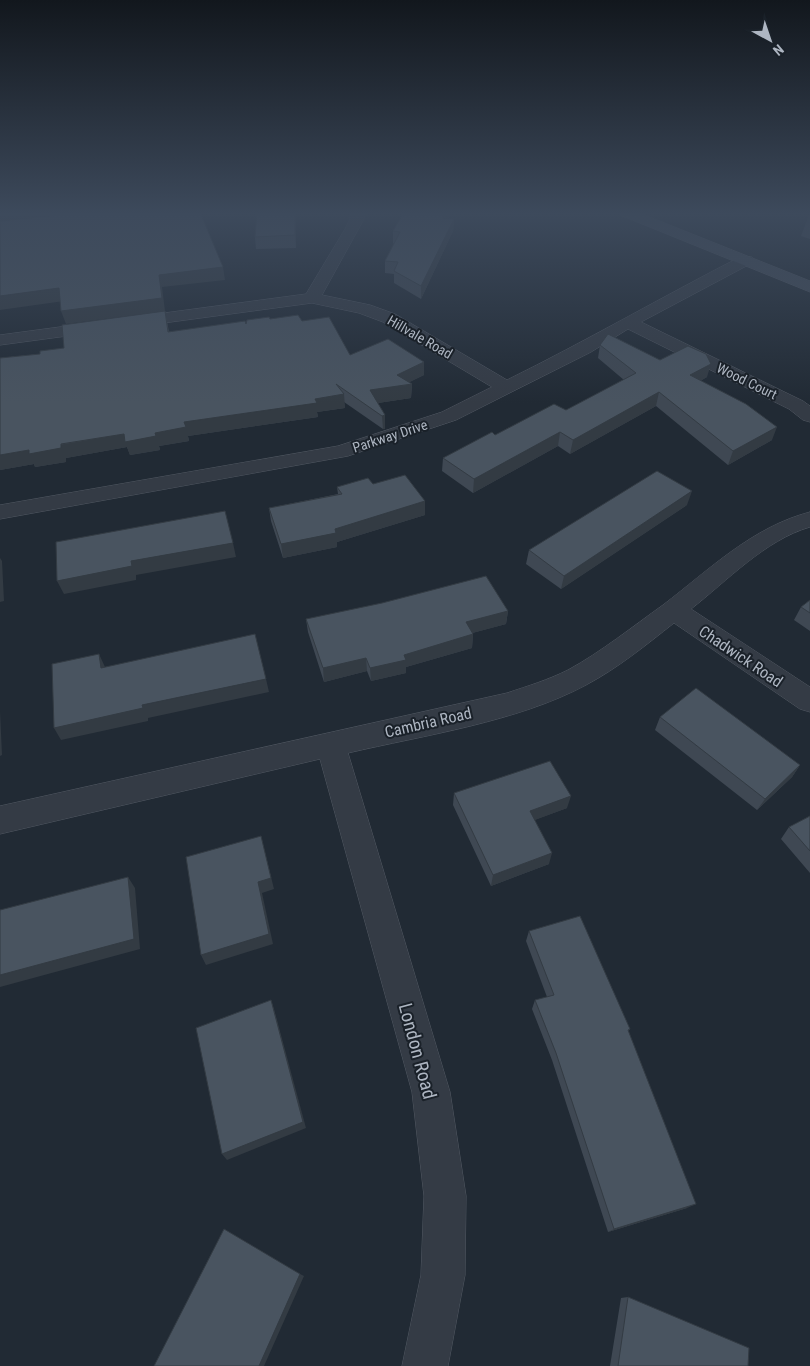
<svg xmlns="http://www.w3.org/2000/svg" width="810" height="1366" font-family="'Roboto Condensed',sans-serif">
<rect width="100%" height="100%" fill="#212a34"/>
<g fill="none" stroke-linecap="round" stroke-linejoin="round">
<defs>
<path id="minor" d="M 350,212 L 364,212 L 364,219 L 322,295 L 370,305 L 395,314 L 507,380 C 586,341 662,297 740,257 L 752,257 L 754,260 L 752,263 L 641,322 L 803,401 L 810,406 L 810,422 L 803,420 L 789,409 L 628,329 L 591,352 L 456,420 L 348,456 L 0,519 L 0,505 L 338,446 L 442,412 L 492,387 L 383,322 L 359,313 L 312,303 L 0,345 L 0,335 L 306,294 L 345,229 L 350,219 Z
M 810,512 L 810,527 C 765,540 727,581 691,609 L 810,687 L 810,712 L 800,709 L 674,623 C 646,645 618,668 586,685 C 517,722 425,735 348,753 L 450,1092 L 466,1196 L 465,1275 L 448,1366 L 402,1366 L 421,1275 L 424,1196 L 412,1092 L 320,759 L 0,834 L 0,806 L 507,693 C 528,686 548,680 568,670 C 601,652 632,627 663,605 C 709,570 752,527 810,512 Z"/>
<path id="secondary" d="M 618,212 L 637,212 L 810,281 L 810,292 L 620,215 Z"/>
</defs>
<!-- minor casing -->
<use href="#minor" stroke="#525963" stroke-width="1"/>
<!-- secondary casing -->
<use href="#secondary" stroke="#525963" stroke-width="1"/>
<!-- minor -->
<use href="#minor" fill="#343b45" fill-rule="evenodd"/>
<!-- secondary -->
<use href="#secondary" fill="#424b58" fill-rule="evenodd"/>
</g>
<!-- wall -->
<path fill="#3f4853" d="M 296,212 L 296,248 L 256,249 L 255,237 Z
M 810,214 L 810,239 L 801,236 L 809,215 Z
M 450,215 L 448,219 L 454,219 L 453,231 L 421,299 L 394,283 L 394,274 L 385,273 L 385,261 L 394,244 L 393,243 L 393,231 Z
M 165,311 L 169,332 L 246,324 L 270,319 L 302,321 L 350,355 L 424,362 L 424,375 L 409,382 L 412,384 L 411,398 L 378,403 L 385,415 L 385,429 L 383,429 L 344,402 L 345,408 L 317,412 L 318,417 L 188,436 L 189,441 L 159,446 L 160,450 L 130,455 L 127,447 L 66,458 L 66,462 L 35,467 L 34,464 L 0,470 L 0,358 L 40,354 L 64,348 Z
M 600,345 L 660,360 L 707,377 L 700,381 L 772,440 L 728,465 L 656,406 L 570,454 L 558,446 L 473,493 L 442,471 L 443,458 L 495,435 L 566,410 L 624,380 L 598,358 Z
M 373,484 L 425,501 L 425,515 L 337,542 L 337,547 L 283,558 L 271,521 L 269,508 L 338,494 L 337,487 Z
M 687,505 L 561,589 L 526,564 L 529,550 Z
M 810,600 L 810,631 L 794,620 L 801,607 Z
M 508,611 L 506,624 L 472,633 L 473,634 L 472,648 L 406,667 L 406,673 L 371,681 L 367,671 L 324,682 L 308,632 L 306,619 Z
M 660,717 L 800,765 L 792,777 L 757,810 L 655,730 Z
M 454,793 L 567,808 L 534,820 L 549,864 L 491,886 L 453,805 Z
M 810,816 L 810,873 L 781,839 L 789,827 Z
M 529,931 L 630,1029 L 628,1031 L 687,1208 L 608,1232 L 552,1060 L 532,1009 L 535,1000 L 547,997 L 526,941 Z
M 628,1297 L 748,1366 L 610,1366 L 621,1298 Z"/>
<!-- shaded-wall -->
<path fill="#333b43" d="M 0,212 L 95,212 L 0,222 Z
M 295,212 L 296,212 L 296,248 L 295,235 Z
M 446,212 L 450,212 L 450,215 L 442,230 L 442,218 Z
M 454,219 L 453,231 L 421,299 L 421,286 Z
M 223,267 L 225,280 L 162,287 L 165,311 L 66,324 L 61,311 L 159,275 Z
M 59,288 L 64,301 L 0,310 L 0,296 Z
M 424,362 L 424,375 L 402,386 L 412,384 L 411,398 L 371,404 L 370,390 L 397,375 Z
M 711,364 L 707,377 L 686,389 L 690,375 Z
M 659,392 L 656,406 L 570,454 L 573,440 Z
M 344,394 L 345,408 L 317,412 L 318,417 L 188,436 L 184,422 L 315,399 Z
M 385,415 L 385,429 L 383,429 L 382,416 Z
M 186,427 L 189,441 L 159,446 L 160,450 L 130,455 L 127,447 L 66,458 L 66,462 L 35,467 L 34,464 L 0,470 L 0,455 L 124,434 L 155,433 Z
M 777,427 L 772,440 L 728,465 L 733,451 Z
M 560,432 L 558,446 L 473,493 L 474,479 Z
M 692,491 L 687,505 L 561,589 L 564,576 Z
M 425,501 L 425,515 L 337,542 L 337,547 L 283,558 L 281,544 Z
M 233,543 L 236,557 L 136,575 L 136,580 L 64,594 L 57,581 L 131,561 Z
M 0,558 L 2,561 L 4,601 L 0,602 Z
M 508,611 L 506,624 L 465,635 L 466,622 Z
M 473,634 L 472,648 L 406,667 L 406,673 L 371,681 L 370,668 L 404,655 Z
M 99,654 L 105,667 L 101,668 Z
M 366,658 L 367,671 L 324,682 L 323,668 Z
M 266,679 L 269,692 L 148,718 L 148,721 L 61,740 L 54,728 L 142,705 Z
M 0,711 L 2,755 L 0,756 Z
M 800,765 L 792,777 L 757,810 L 765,799 Z
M 571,796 L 567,808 L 527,823 L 530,811 Z
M 261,836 L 274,889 L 262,893 L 273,944 L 206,965 L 201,955 L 258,882 Z
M 552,853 L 549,864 L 491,886 L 493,875 Z
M 128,877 L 135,888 L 140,949 L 0,987 L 0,975 Z
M 271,1000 L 274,1009 L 306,1128 L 227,1160 L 222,1154 Z
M 696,1204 L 687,1208 L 608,1232 L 614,1229 Z
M 300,1274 L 304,1276 L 264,1366 L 259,1366 Z"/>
<!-- building -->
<path fill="#495460" stroke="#333b43" d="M 89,212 L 200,212 L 223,267 L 159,275 L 162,298 L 61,311 L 59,288 L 0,296 L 0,221 Z
M 257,212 L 295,212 L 295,235 L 255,237 Z
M 404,212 L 446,212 L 442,218 L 454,219 L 421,286 L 394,271 L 398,262 L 385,261 L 400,232 L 393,231 Z
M 165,311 L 168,332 L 245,321 L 246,324 L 247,320 L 269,317 L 270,319 L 298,315 L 302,321 L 329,317 L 350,355 L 388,339 L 424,362 L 397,375 L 412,384 L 370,390 L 385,415 L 382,416 L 336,384 L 344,394 L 315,399 L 317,403 L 184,422 L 186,427 L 155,433 L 156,436 L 125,442 L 124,434 L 61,444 L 61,448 L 29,454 L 29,450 L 0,455 L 0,358 L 40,354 L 40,351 L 64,348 L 62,325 Z
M 608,334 L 660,360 L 688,346 L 706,354 L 711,364 L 690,375 L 746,404 L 777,427 L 733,451 L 659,392 L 573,440 L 560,432 L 474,479 L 443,458 L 492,432 L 495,435 L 554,404 L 566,410 L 636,373 L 600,345 Z
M 657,471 L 692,491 L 564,576 L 529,550 Z
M 405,475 L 425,501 L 335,529 L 336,533 L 281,544 L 269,508 L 342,494 L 337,487 L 368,478 L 373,484 Z
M 225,511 L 233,543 L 131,561 L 132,566 L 57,581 L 56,542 Z
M 486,576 L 508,611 L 466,622 L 473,634 L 404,655 L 406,660 L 370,668 L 366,658 L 323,668 L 306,619 L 382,603 Z
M 810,600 L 810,613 L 801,607 Z
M 255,634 L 266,679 L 142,705 L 143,708 L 54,728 L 52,664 L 99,654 L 101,668 Z
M 696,688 L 800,765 L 765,799 L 660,717 Z
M 550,761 L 571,796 L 530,811 L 552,853 L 493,875 L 454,793 Z
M 810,816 L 810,851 L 789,827 Z
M 261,836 L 271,878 L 258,882 L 269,934 L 201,955 L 186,857 Z
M 128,877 L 134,939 L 0,975 L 0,910 Z
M 580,916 L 630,1029 L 628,1030 L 696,1204 L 614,1229 L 556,1053 L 535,1000 L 554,995 L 529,931 Z
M 271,1000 L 303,1122 L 222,1154 L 196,1028 Z
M 224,1229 L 300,1274 L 259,1366 L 154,1366 Z
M 628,1297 L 749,1348 L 748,1366 L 618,1366 Z"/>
<!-- sky -->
<linearGradient id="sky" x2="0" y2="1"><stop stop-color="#12171d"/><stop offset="0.53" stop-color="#3d4a5c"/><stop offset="1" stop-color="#3d4a5c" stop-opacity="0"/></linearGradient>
<rect width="810" height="403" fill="url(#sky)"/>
<g text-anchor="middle" stroke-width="4" stroke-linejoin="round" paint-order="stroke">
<!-- far-street labels -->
<g font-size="14" fill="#aeb6c2" stroke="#1a2129">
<text transform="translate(420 337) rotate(30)" y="5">Hillvale Road</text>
<text transform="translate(747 381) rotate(26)" y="5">Wood Court</text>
<text transform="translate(390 436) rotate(-18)" y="5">Parkway Drive</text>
</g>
<!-- street labels -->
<g font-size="16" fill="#aeb6c2" stroke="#1a2129">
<text transform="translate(741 656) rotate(34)" y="6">Chadwick Road</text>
<text transform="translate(428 722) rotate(-13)" y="6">Cambria Road</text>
</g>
<!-- near-street labels -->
<g font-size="19" fill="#aeb6c2" stroke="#1a2129">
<text transform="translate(418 1051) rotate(75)" y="7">London Road</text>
</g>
</g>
<!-- north arrow -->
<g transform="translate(770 40) rotate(140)" stroke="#1a2129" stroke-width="4" paint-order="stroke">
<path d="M0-4L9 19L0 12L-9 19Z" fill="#aeb6c2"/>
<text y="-8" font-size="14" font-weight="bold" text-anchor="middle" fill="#aeb6c2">N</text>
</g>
</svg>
